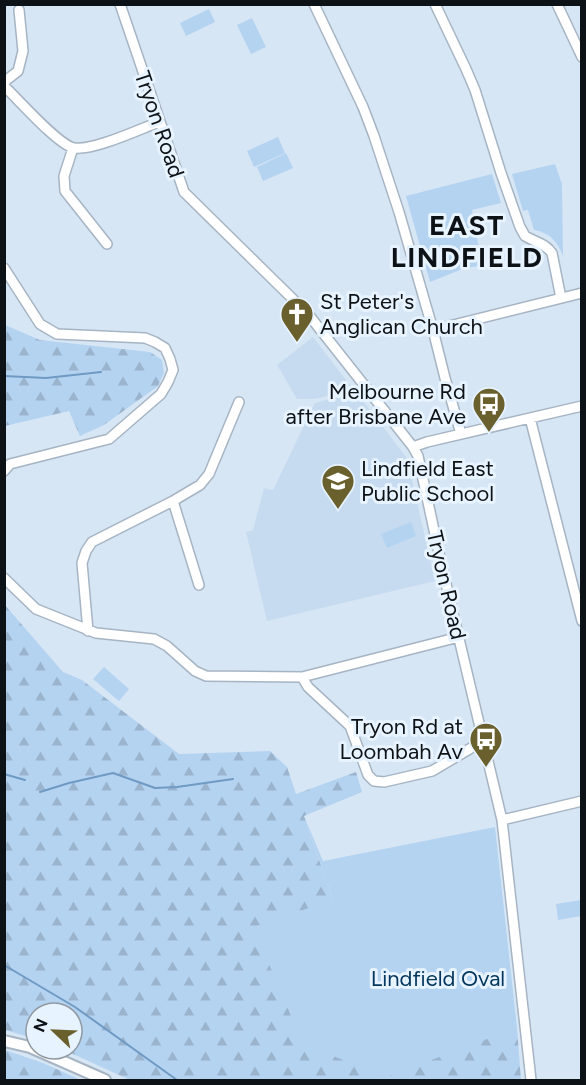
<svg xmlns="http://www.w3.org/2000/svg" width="586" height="1085" font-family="Figtree,sans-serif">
<defs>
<pattern id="forest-firs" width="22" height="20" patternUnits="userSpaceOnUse" patternTransform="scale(1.5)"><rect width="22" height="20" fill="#b4d3f1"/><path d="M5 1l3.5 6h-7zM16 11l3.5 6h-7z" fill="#9ab4ce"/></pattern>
</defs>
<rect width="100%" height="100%" fill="#d7e6f5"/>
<!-- built -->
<path fill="#c6dbef" d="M 313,337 L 353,389 L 315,399 L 297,399 L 277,365 Z
M 356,392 L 407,458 L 435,581 L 267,621 L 246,532 L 253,530 L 264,488 L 273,490 L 315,403 Z"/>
<!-- forest -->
<path fill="url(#forest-firs)" d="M 5,325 L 40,340 L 150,352 L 162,360 L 164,373 L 158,386 L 104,425 L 80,436 L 69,411 L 5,426 Z
M 4,604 L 63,672 L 82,680 L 179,754 L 270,751 L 287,767 L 296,794 L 356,772 L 362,792 L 304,816 L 333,900 L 496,1034 L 517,1028 L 521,1080 L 130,1080 L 62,1049 L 72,1049 L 72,1013 L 36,1013 L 36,1039 L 5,1030 Z
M 5,1050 L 43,1063 L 81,1080 L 5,1080 Z"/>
<!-- green -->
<path fill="#b4d3f1" d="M 209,9 L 215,22 L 186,36 L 180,23 Z
M 252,18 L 266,47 L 251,54 L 237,25 Z
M 278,137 L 285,153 L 254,167 L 247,151 Z
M 286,153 L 293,168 L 263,181 L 257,167 Z
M 555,164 L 562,184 L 563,256 C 557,241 550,233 534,230 L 528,210 L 523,211 L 512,174 Z
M 492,174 L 501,203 L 472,210 L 481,259 L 479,266 L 465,268 L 430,282 L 406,196 Z
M 411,522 L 416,536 L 387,548 L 381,534 Z
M 104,667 L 129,689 L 119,701 L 93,679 Z
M 304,816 L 323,861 L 495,827 L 517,1028 L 386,1077 L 303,1044 L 253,927 L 272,921 L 272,920 L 333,900 Z
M 581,900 L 581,916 L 558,920 L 556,904 Z"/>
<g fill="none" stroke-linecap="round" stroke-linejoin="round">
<!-- stream -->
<path stroke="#6f9ac3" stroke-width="2" d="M 4,376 L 46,378 L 101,372
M 4,774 L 25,780
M 40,792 L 69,783 L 113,773 L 155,788 L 177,787 L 233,779
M 4,965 L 75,1007 L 177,1080"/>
<defs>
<path id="minor" d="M 120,4 L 184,192 L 308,314 L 413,447 L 418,456 L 442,567 L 502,820 L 531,1080
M 314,4 L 363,107 L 374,136 L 399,212 L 433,330 L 445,378 L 461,434
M 435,4 L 466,69 L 475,90 L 501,173 L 520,227 L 525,236 C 535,242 545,243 552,253 L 561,298
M 557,4 L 582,57
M 4,82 L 18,71 L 23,51 L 19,10
M 4,86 C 18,99 58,145 74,148 C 93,151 140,129 159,122
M 73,148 L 64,176 L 65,191 L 107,244
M 4,268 L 40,324 L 57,334 L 145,338 L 155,342 L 165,348 L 170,359 L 173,370 L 168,382 L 161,394 L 109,439 L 10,464 L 4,471
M 433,330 L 582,293
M 530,418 L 582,621
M 413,447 L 427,442 L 582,406
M 173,501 L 199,585
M 4,578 L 36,609 L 96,633 L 154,639 L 167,646 L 195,671 L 206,676 L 302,677 L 459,637
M 88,631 L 82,563 L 86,551 L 92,542 L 173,501 L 200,485 L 209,474 L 239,402
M 302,677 L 308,687 L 350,726 L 368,775 L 374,781 L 384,782 L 432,771 L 483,741
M 502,820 L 582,801"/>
<path id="major" d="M 4,1041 L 30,1047 L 105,1080"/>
</defs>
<!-- minor casing -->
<use href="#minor" stroke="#a6b4c3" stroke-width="12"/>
<!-- major casing -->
<use href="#major" stroke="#a6b4c3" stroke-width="14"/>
<!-- minor -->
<use href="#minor" stroke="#fff" stroke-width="9"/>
<!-- major -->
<use href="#major" stroke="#fff" stroke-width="10"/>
</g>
<!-- icons -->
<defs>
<symbol id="church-pin" viewBox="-11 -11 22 30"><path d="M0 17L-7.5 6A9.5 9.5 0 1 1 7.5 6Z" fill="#6a602d" stroke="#e7f3ff"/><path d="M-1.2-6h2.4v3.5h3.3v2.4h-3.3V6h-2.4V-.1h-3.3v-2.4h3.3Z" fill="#fff"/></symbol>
<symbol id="bus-pin" viewBox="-11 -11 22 30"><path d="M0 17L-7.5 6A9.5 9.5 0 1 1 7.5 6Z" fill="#6a602d" stroke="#e7f3ff"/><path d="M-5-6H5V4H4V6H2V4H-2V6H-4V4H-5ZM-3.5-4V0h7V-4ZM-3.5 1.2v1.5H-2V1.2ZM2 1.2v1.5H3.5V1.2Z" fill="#fff"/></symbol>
<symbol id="school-pin" viewBox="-11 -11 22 30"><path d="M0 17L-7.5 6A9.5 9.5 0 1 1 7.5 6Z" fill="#6a602d" stroke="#e7f3ff"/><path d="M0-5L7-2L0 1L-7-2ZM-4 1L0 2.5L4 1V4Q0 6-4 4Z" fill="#fff"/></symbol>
</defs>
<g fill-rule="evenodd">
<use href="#church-pin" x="278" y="295" width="38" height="52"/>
<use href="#bus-pin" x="470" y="385" width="38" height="52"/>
<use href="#school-pin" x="319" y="462" width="38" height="52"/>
<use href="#bus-pin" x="467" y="720" width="38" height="52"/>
</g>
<g text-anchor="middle" stroke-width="6" stroke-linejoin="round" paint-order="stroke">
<!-- street labels -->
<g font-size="22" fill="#0d1217" stroke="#e7f3ff">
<text transform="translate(160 124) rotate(71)" y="8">Tryon Road</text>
<text transform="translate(447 585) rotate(77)" y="8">Tryon Road</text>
</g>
<!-- poi labels -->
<g font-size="22" fill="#0d1217" stroke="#e7f3ff" text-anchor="start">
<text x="320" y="309">St Peter's<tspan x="320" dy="25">Anglican Church</tspan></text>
<text x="466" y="399" text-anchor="end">Melbourne Rd<tspan x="466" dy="25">after Brisbane Ave</tspan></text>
<text x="361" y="476">Lindfield East<tspan x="361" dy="25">Public School</tspan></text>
<text x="463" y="734" text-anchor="end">Tryon Rd at<tspan x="463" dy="25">Loombah Av</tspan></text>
</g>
<!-- park labels -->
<g font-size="22" fill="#03365d" stroke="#e7f3ff">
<text x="438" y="986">Lindfield Oval</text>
</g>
<!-- district labels -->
<g font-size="28" font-weight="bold" letter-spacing="1.5" fill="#0d1217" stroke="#e7f3ff">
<text x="467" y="235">EAST<tspan x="467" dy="32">LINDFIELD</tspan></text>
</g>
</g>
<!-- border -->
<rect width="586" height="1085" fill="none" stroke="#0d1217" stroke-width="12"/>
<!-- north arrow -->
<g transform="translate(54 1031) rotate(293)"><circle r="28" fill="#e7f3ff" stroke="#9099a2" stroke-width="1.5"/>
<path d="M0-4.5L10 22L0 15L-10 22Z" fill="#6a602d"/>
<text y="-9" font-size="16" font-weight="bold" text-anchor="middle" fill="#0d1217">N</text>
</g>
</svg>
